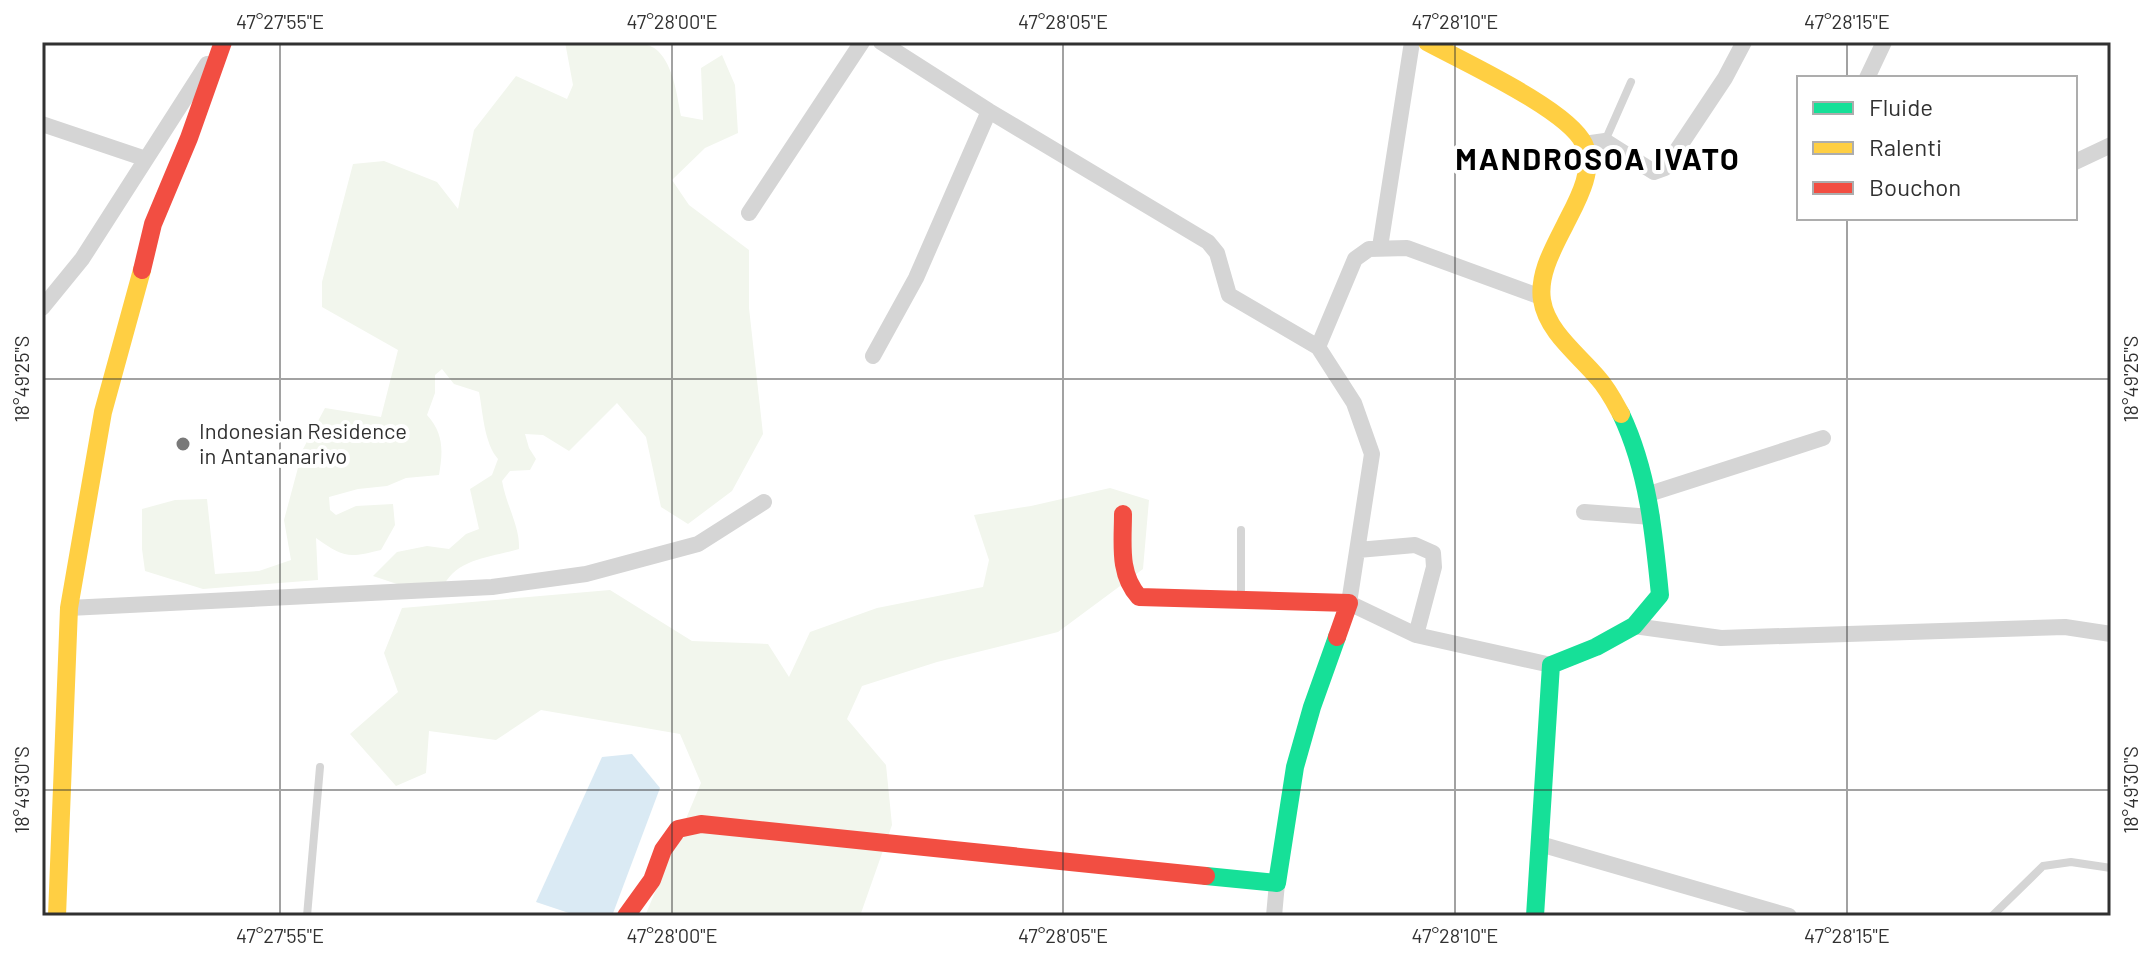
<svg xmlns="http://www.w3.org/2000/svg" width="2153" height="958" font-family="Barlow,sans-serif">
<rect width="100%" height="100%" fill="#fff"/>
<!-- green -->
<path fill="#f2f6ed" d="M 565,42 C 587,42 643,36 658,51 C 674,67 677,96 681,116 L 703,120 L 701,68 L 722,55 L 735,85 L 738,133 L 705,148 L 672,180 L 689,205 L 749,250 L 749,308 L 763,434 L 732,491 L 688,524 L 661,507 L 646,437 L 617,403 L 569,451 L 543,435 L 525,434 L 529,448 L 536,459 L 530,470 L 510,471 L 502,481 C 506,505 520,526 519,549 C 492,557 458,558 444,585 L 403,586 L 373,576 L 397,552 L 427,546 L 449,549 L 466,534 L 479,529 L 470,489 L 492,475 L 498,459 C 484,443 483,413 479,392 L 454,384 L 442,369 L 435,375 L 435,393 L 427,415 C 444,434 443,451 439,475 L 406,478 L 387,486 L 358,489 L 329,497 L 330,510 L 336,515 L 356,506 L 393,504 L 395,525 L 381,550 C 348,558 344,558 316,538 L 318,580 L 203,589 L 145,571 L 142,549 L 142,509 L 175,500 L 207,499 L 215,574 L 259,571 L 291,560 L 284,520 L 303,449 L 325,408 L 381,417 L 398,350 L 322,307 L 322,282 L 353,164 L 384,161 L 437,182 L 458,209 L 474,130 L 516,76 L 567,99 L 573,85 Z
M 1110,488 L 1149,500 L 1143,569 L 1058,632 L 937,662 L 862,686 L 847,719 L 886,765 L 892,825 L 860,916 L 645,916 L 701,783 L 680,734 L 541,710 L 496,740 L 429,731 L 426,773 L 396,786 L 350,734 L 398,692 L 384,653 L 402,608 L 610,590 L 692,641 L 768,644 L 789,677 L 810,632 L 877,608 L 983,587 L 989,560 L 974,515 L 1031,506 Z"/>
<!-- water -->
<path fill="#daeaf4" d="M 632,754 L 660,788 L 612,916 L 578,916 L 536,902 L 602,757 Z"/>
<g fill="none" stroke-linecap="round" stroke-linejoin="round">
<!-- lane -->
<path stroke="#d5d5d5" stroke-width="8" d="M 1605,141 L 1631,82
M 1241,530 L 1241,597
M 307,916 L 320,767
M 1992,916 L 2043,866 L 2071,862 L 2111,868"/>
<!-- street -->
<path stroke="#d5d5d5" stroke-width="16" d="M 881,42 L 989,111 L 1208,242 L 1217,253 L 1229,295 L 1318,347 L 1354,403 L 1372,454 L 1349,603 L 1416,635 L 1551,665
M 1867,78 L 1884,42
M 42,124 L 146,159
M 1584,144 L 1605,141 L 1654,172 L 1665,168 L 1725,78 L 1744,42
M 2075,162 L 2111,145
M 749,213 L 862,42
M 1380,247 L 1412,42
M 42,308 L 82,259 L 207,64
M 1318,347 L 1355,259 L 1369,249 L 1407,248 L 1541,297
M 873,356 L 916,278 L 989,111
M 1649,494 L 1823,438
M 1584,512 L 1652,517
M 1358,550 L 1415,545 L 1433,553 L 1434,567 L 1416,635
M 69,608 L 492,587 L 586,574 L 698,544 L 764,502
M 1634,626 L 1721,638 L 2065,627 L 2111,634
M 1540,844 L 1789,916
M 1274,916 L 1277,883"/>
<!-- fast -->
<path stroke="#16e098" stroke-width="18" d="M 1206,876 L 1277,883 L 1295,767 L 1312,707 L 1337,637
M 1535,916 L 1551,665 L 1596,647 L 1634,626 L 1660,595 C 1654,533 1648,471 1621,414"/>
<!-- slow -->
<path stroke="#ffcf43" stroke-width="18" d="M 1427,42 C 1462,61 1569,110 1584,144 C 1596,170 1576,203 1565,225 C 1554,247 1538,274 1542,300 C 1547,332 1579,355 1598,378 C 1608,389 1614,401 1621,414
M 57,916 L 69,608 L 103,412 L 142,270"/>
<!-- jam -->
<path stroke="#f24e42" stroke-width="18" d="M 142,270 L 153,224 L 189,138 L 223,42
M 1123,514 C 1123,543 1118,574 1139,597 L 1349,603 L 1337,637
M 626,916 L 652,880 L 663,850 L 678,829 L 701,824 L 1206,876"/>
</g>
<!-- ticks -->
<path fill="none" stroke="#313131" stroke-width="2" stroke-opacity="0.45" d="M 280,42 L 280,916M 672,42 L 672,916M 1063,42 L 1063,916M 1455,42 L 1455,916M 1847,42 L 1847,78M 1847,218 L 1847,916M 42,379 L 2111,379M 42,790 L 2111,790"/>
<!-- markers -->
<circle fill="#797979" stroke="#fff" stroke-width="3" cx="183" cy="444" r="8"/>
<g text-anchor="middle" stroke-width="8" stroke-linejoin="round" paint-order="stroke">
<!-- poi labels -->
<g font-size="22" fill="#313131" stroke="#fff" text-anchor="start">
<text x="199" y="439">Indonesian Residence<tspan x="199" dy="25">in Antananarivo</tspan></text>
</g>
<!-- district labels -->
<g font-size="30" font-weight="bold" letter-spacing="2" fill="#000" stroke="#fff">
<text x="1598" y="170">MANDROSOA IVATO</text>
</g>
</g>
<!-- border -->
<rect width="2153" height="958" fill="none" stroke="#ffffff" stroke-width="88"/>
<!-- legend -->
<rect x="1797" y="76" width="280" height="144" fill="#ffffff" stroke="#adadad" stroke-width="2"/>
<rect x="1813" y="102" width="40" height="12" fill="#16e098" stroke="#adadad" stroke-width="2"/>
<text x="1869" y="116" font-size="24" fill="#313131">Fluide</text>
<rect x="1813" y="142" width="40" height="12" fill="#ffcf43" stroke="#adadad" stroke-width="2"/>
<text x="1869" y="156" font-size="24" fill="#313131">Ralenti</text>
<rect x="1813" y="182" width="40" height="12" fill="#f24e42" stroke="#adadad" stroke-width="2"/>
<text x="1869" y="196" font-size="24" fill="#313131">Bouchon</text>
<rect x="44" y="44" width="2065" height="870" fill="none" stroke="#313131" stroke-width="3"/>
<g font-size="20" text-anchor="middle" fill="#313131">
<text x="280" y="29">47°27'55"E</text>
<text x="672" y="29">47°28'00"E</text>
<text x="1063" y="29">47°28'05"E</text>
<text x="1455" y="29">47°28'10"E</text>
<text x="1847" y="29">47°28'15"E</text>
<text transform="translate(22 379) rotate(-90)" y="7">18°49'25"S</text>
<text transform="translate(2131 379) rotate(-90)" y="7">18°49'25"S</text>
<text transform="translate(22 790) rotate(-90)" y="7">18°49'30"S</text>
<text transform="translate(2131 790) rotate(-90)" y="7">18°49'30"S</text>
<text x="280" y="943">47°27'55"E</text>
<text x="672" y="943">47°28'00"E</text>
<text x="1063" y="943">47°28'05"E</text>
<text x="1455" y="943">47°28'10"E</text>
<text x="1847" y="943">47°28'15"E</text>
</g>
</svg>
